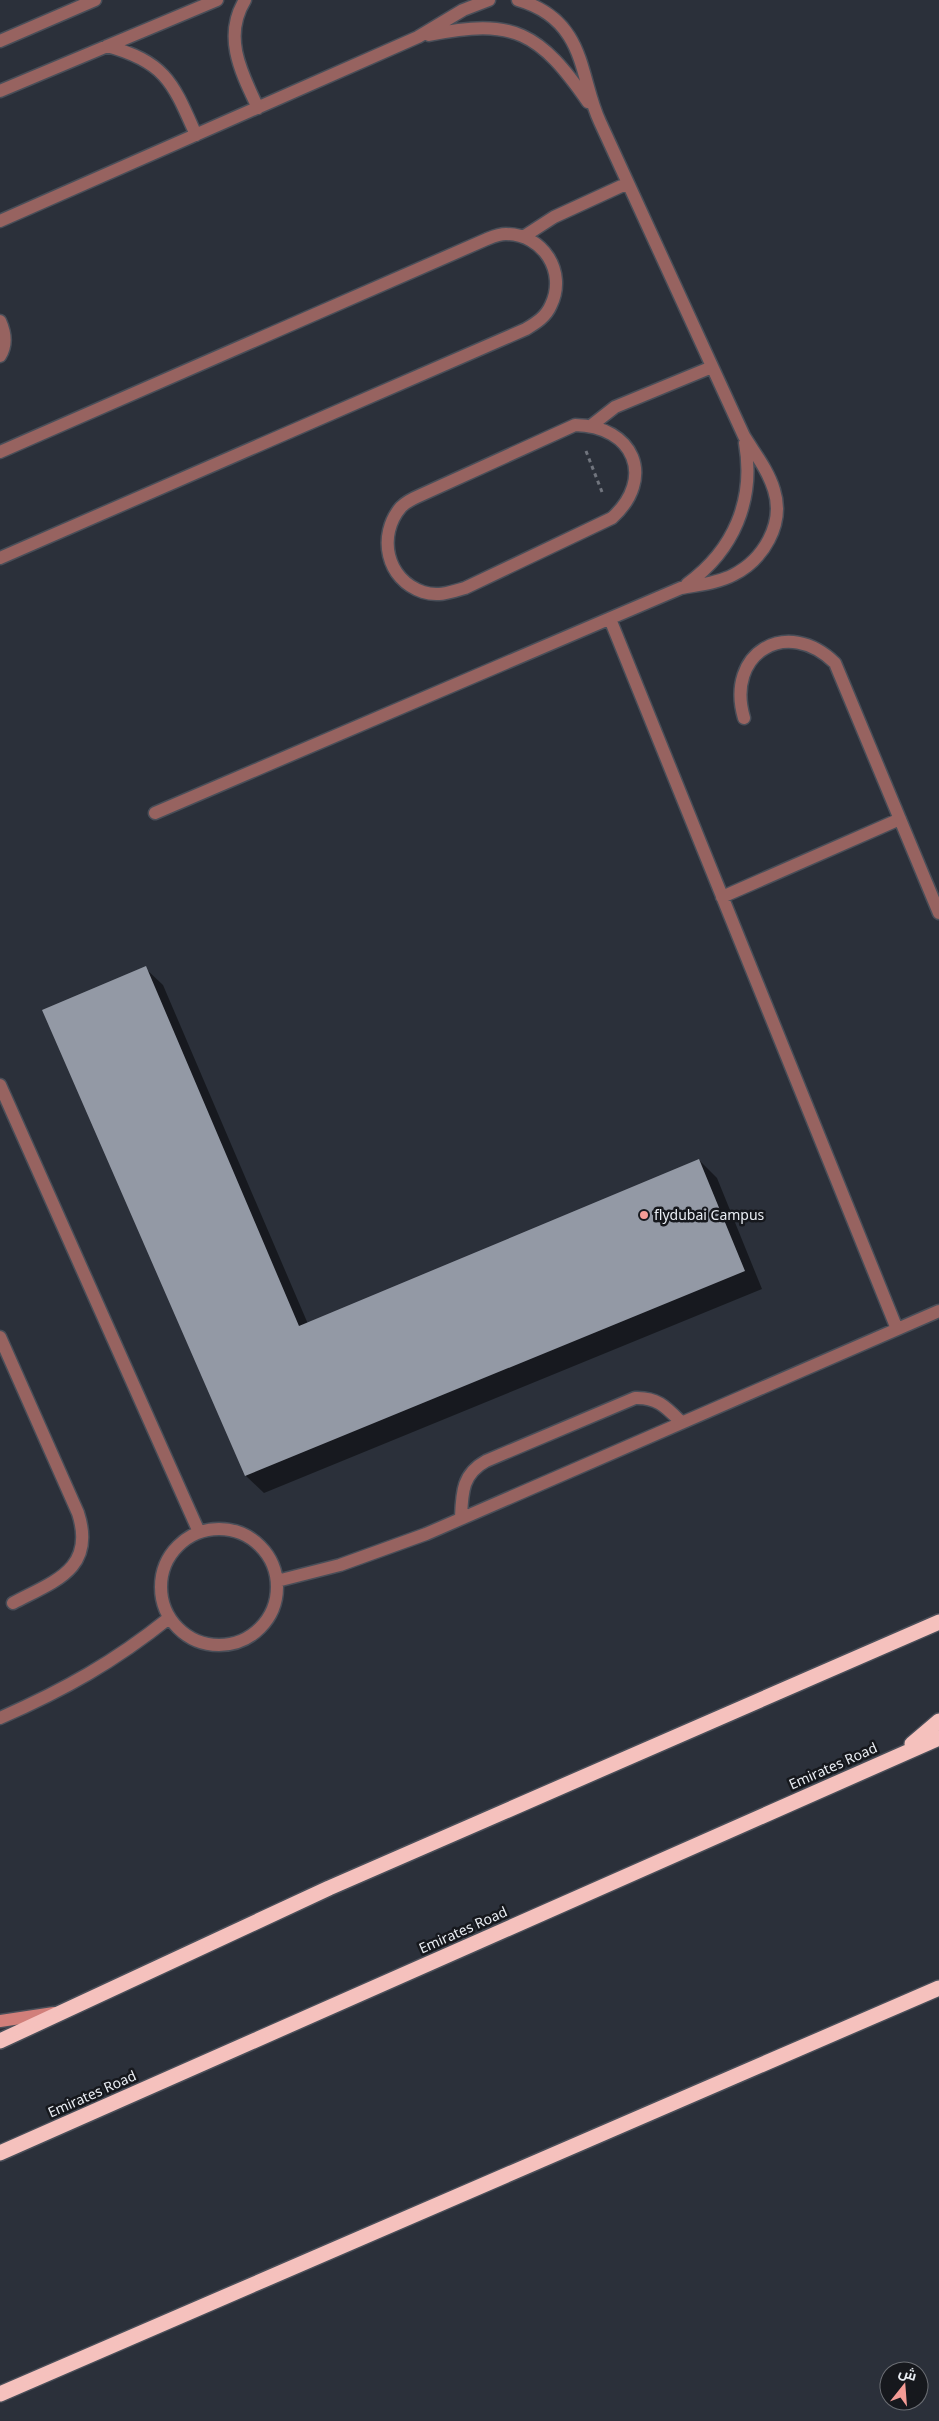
<svg xmlns="http://www.w3.org/2000/svg" width="939" height="2421" font-family="'Noto Sans',Cairo,sans-serif">
<rect width="100%" height="100%" fill="#2b303a"/>
<!-- shadow -->
<path fill="#0007" d="M 145,968 L 163,985 L 308,1324 L 699,1160 L 717,1178 L 762,1289 L 264,1493 L 246,1476 L 44,1011 Z"/>
<!-- building -->
<path fill="#9399a5" d="M 146,966 L 299,1326 L 699,1159 L 745,1271 L 245,1476 L 42,1010 Z"/>
<g fill="none" stroke-linecap="round" stroke-linejoin="round">
<defs>
<path id="service" d="M 245,0 C 222,37 242,74 258,108
M 429,35 C 514,17 540,33 588,102
M 0,41 L 95,0
M 107,46 C 166,62 173,83 196,135
M 0,91 L 217,0
M 0,221 L 418,37 L 463,10 L 489,0
M 523,237 L 554,217 L 628,183
M 0,321 C 5,332 7,345 0,356
M 575,425 C 634,426 656,478 612,518 L 465,588 C 451,592 438,597 423,592 C 386,580 377,535 401,507 C 406,502 414,498 421,495 Z
M 592,425 L 615,407 L 712,367
M 0,452 L 487,239 C 492,237 499,234 506,234 C 543,234 567,272 551,305 C 546,317 536,323 526,329 L 0,558
M 687,584 C 734,550 755,500 745,443
M 610,619 L 897,1329
M 744,718 C 725,653 787,616 835,663 L 939,913
M 155,813 L 681,588 C 697,585 718,583 733,575 C 763,560 785,524 774,490 C 768,470 755,454 744,436 C 696,332 648,227 600,122 C 587,95 585,61 569,36 C 557,17 539,6 518,0
M 722,897 L 900,819
M 0,1085 L 199,1532
M 0,1337 L 78,1513 C 96,1569 55,1581 13,1603
M 461,1518 C 462,1493 462,1474 486,1461 L 635,1398 C 657,1397 666,1407 681,1422
M161 1587a58 58 0 1 1 116 0a58 58 0 1 1-116 0Z
M 277,1581 L 340,1565 L 426,1534 L 939,1311
M 0,1718 C 64,1690 114,1662 169,1618"/>
<path id="secondary" d="M 0,2021 L 54,2013"/>
<path id="motorway" d="M 912,1744 L 939,1721
M 0,2041 L 329,1888 L 939,1622
M 0,2153 L 939,1738
M 0,2394 L 939,1988"/>
</defs>
<!-- service casing -->
<use href="#service" stroke="#494e58" stroke-width="15"/>
<!-- secondary casing -->
<use href="#secondary" stroke="#494e58" stroke-width="15"/>
<!-- motorway casing -->
<use href="#motorway" stroke="#494e58" stroke-width="18"/>
<!-- path -->
<path stroke="#71757e" stroke-width="3" stroke-dasharray="4 4" stroke-linecap="butt" d="M 586,451 L 602,492"/>
<!-- service -->
<use href="#service" stroke="#976360" stroke-width="12"/>
<!-- secondary -->
<use href="#secondary" stroke="#d17f7a" stroke-width="12"/>
<!-- motorway -->
<use href="#motorway" stroke="#f5c1bd" stroke-width="15"/>
</g>
<!-- markers -->
<circle fill="#f59c96" stroke="#16181d" stroke-width="2" cx="644" cy="1215" r="5"/>
<g text-anchor="middle" stroke-width="5" stroke-linejoin="round" paint-order="stroke">
<!-- poi labels -->
<g font-size="14" fill="#e9edf3" stroke="#16181d" text-anchor="start">
<text x="654" y="1220">flydubai Campus</text>
</g>
<!-- street labels -->
<g font-size="14" fill="#e9edf3" stroke="#16181d">
<text transform="translate(833 1766) rotate(-24)" y="5">Emirates Road</text>
<text transform="translate(463 1930) rotate(-24)" y="5">Emirates Road</text>
<text transform="translate(92 2094) rotate(-24)" y="5">Emirates Road</text>
</g>
</g>
<!-- north arrow -->
<g transform="translate(904 2386) rotate(17)"><circle r="24" fill="#16181d" stroke="#6a6d73"/>
<path d="M0-4L9 19L0 12L-9 19Z" fill="#f59c96"/>
<text y="-8" font-size="14" font-weight="bold" text-anchor="middle" fill="#e9edf3">ش</text>
</g>
</svg>
